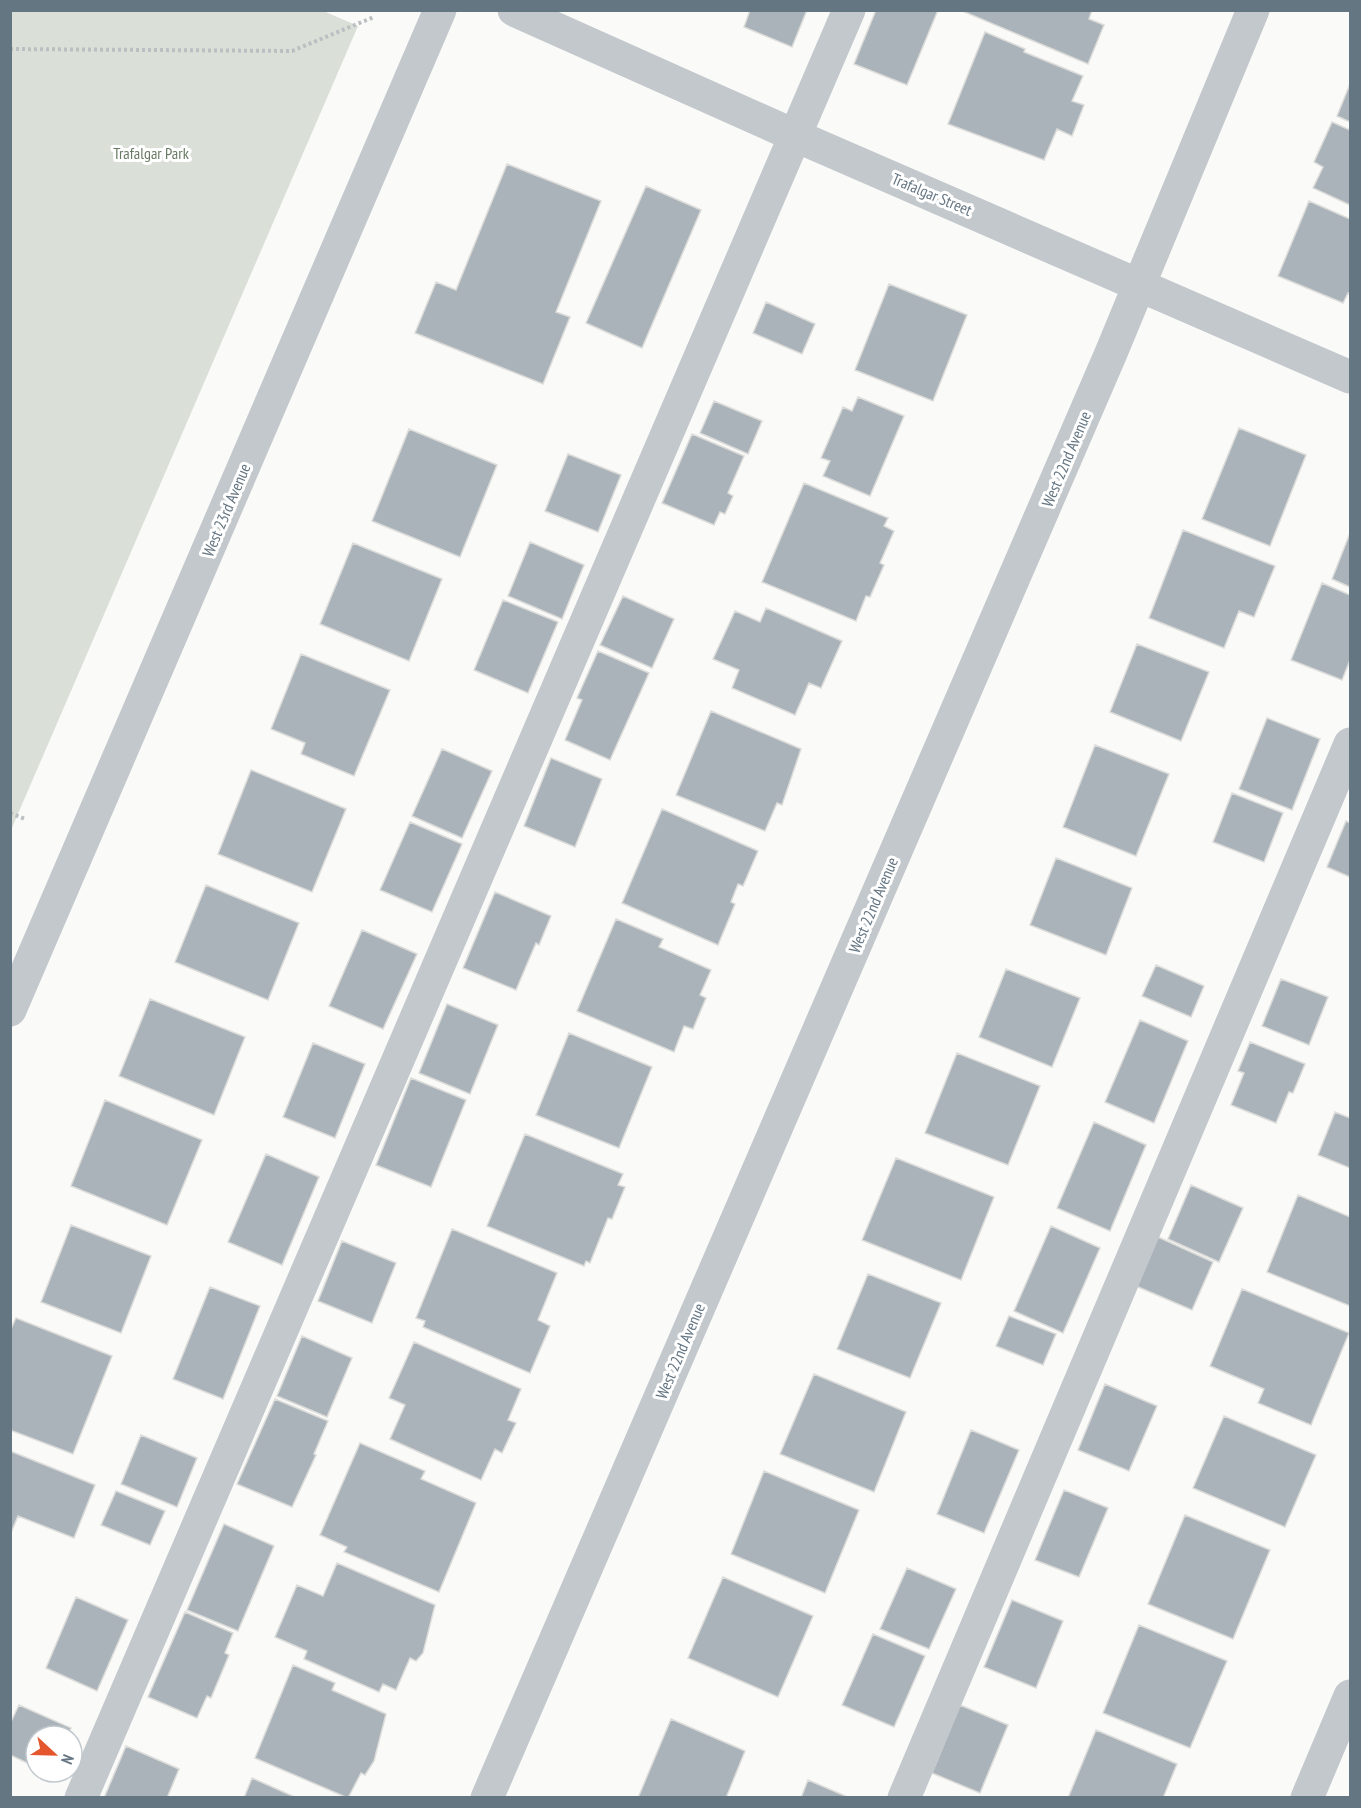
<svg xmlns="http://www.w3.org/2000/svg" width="1361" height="1808" font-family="'PT Sans Narrow',sans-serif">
<rect width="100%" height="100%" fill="#fafaf8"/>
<!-- green -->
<path fill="#dadfd7" d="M 11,10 L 321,10 L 358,26 L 11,830 Z"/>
<!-- building -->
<path fill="#aab3b9" stroke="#dcdcda" stroke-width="1.5" d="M 750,10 L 807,10 L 792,47 L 744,27 Z
M 876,10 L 938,10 L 907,85 L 854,64 Z
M 960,10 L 1092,10 L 1089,19 L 1104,25 L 1088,64 Z
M 985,32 L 1025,49 L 1024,52 L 1083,76 L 1072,101 L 1084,105 L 1072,136 L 1057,129 L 1044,160 L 948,124 Z
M 1350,84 L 1350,122 L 1337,116 Z
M 1332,122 L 1350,130 L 1350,205 L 1313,188 L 1323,167 L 1314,162 Z
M 507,164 L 601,201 L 556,312 L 570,317 L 543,384 L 415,333 L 436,282 L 456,290 Z
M 646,186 L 701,210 L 642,348 L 586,323 Z
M 1309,201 L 1350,219 L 1350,294 L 1348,293 L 1343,303 L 1278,276 Z
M 889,284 L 967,315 L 933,401 L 855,370 Z
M 766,302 L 815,324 L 802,354 L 753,333 Z
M 858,397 L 904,416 L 870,496 L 823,476 L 830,461 L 821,458 L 843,407 L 852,411 Z
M 714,401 L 762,421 L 748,454 L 700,433 Z
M 1239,428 L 1306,455 L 1270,546 L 1202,519 Z
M 409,429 L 497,465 L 460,557 L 372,521 Z
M 692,434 L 744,456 L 728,493 L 733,496 L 725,514 L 720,512 L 714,525 L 662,503 Z
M 568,454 L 621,475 L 598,532 L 545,511 Z
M 804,483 L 888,518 L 884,526 L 894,531 L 880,563 L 884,565 L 870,597 L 866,596 L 856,621 L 762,582 Z
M 1183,530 L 1275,566 L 1254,617 L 1239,611 L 1224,648 L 1149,618 Z
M 1350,533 L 1350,587 L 1332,579 Z
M 530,542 L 584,565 L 562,619 L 508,596 Z
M 353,543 L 442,579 L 409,661 L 320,624 Z
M 1322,583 L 1350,595 L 1350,660 L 1342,680 L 1291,660 Z
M 623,596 L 674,619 L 652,668 L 600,645 Z
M 503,600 L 558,622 L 528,693 L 474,670 Z
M 766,608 L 842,641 L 821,688 L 809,683 L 795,715 L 732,688 L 739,670 L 713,659 L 735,611 L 760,622 Z
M 1137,644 L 1209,672 L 1181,741 L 1110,712 Z
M 598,651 L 649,673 L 610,760 L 565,740 L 582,700 L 577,698 Z
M 301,654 L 390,690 L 354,776 L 301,754 L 305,743 L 271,729 Z
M 711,711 L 801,749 L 782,805 L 777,803 L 765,831 L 676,795 Z
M 1267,718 L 1320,739 L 1292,810 L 1239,789 Z
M 1095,745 L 1169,774 L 1136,856 L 1063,827 Z
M 442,749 L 492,771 L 462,838 L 412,816 Z
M 551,758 L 602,779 L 575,847 L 524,826 Z
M 251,770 L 346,809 L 312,892 L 218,854 Z
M 1232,793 L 1283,813 L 1264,862 L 1213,842 Z
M 662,809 L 758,851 L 743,886 L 738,884 L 731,902 L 735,904 L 718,945 L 622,903 Z
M 1346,821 L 1350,823 L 1350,877 L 1327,867 Z
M 410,822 L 462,844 L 432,912 L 380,890 Z
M 1056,858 L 1132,888 L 1106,955 L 1030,925 Z
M 206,885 L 299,923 L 268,1000 L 175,962 Z
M 495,892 L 551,916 L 539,945 L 536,943 L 516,990 L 463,968 Z
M 616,919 L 663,939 L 659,947 L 711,970 L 700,995 L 706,998 L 693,1029 L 684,1026 L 674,1052 L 577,1011 Z
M 362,930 L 417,954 L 383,1029 L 329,1006 Z
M 1156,965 L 1204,986 L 1191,1017 L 1142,996 Z
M 1006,969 L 1080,998 L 1052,1067 L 979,1037 Z
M 1281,979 L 1328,997 L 1309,1045 L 1262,1026 Z
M 150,999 L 245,1037 L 214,1115 L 119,1076 Z
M 447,1004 L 498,1025 L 470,1094 L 419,1073 Z
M 1140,1020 L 1188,1041 L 1154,1123 L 1105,1102 Z
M 569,1033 L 652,1067 L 619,1148 L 536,1115 Z
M 1250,1042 L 1305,1064 L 1293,1093 L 1289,1092 L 1276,1123 L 1231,1105 L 1244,1073 L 1238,1071 Z
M 313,1043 L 365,1064 L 335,1138 L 283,1117 Z
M 957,1053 L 1040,1086 L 1008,1165 L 925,1133 Z
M 411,1078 L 466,1100 L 431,1187 L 376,1165 Z
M 105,1100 L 202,1140 L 167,1225 L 71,1186 Z
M 1335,1112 L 1350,1118 L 1350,1168 L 1318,1155 Z
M 1094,1122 L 1146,1145 L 1110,1231 L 1057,1208 Z
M 525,1134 L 623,1174 L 618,1185 L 625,1187 L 612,1219 L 608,1218 L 590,1263 L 586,1261 L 584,1266 L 487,1226 Z
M 266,1154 L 319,1177 L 282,1265 L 228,1242 Z
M 896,1158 L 994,1197 L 961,1280 L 862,1240 Z
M 1191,1185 L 1243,1208 L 1219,1262 L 1168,1239 Z
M 1298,1195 L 1350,1217 L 1350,1306 L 1267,1272 Z
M 71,1225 L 151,1256 L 121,1333 L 41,1302 Z
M 1051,1226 L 1100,1248 L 1063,1333 L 1014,1311 Z
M 452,1229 L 557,1273 L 538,1320 L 550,1326 L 530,1373 L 423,1327 L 425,1321 L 416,1318 Z
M 1158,1237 L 1213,1262 L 1192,1310 L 1136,1286 Z
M 342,1241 L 396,1263 L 372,1323 L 318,1301 Z
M 868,1274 L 941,1303 L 910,1378 L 837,1349 Z
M 210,1287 L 260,1306 L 223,1399 L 173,1379 Z
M 1242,1289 L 1349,1333 L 1311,1425 L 1258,1403 L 1264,1389 L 1210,1366 Z
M 1009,1316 L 1056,1334 L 1043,1365 L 996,1346 Z
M 16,1318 L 112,1356 L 73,1454 L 10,1430 L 10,1331 Z
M 302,1336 L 352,1358 L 327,1417 L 277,1396 Z
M 414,1342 L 521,1389 L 508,1420 L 516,1423 L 502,1453 L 495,1449 L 481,1480 L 390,1439 L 405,1405 L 389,1398 Z
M 814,1374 L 906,1412 L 874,1492 L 780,1454 Z
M 1105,1384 L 1157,1406 L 1129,1471 L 1078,1450 Z
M 275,1399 L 328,1421 L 314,1454 L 316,1455 L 292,1507 L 237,1484 Z
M 1224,1416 L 1316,1455 L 1285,1527 L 1193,1488 Z
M 971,1430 L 1019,1450 L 984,1533 L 937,1514 Z
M 141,1435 L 197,1458 L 177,1507 L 121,1484 Z
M 360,1443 L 425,1471 L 421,1479 L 476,1503 L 439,1592 L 344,1552 L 347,1547 L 320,1535 Z
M 10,1451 L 95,1485 L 74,1538 L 18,1516 L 10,1535 Z
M 764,1471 L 859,1510 L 825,1593 L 731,1554 Z
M 1064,1490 L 1108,1508 L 1079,1577 L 1035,1560 Z
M 116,1491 L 165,1511 L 150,1545 L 101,1525 Z
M 1185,1515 L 1270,1550 L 1233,1639 L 1148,1604 Z
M 224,1524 L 274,1546 L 238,1631 L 187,1610 Z
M 337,1563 L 435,1605 L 423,1653 L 416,1661 L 410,1658 L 396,1690 L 383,1684 L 379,1692 L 304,1659 L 307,1651 L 275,1637 L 297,1585 L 323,1596 Z
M 907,1568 L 956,1589 L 929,1649 L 880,1629 Z
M 723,1577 L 813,1616 L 778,1697 L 688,1658 Z
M 76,1597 L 128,1620 L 97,1691 L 46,1668 Z
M 1012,1600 L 1063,1621 L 1036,1688 L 984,1667 Z
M 185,1612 L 233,1633 L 225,1653 L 229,1655 L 211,1698 L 207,1696 L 197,1718 L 148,1697 Z
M 1139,1625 L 1227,1661 L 1190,1748 L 1103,1713 Z
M 873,1634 L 925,1656 L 894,1727 L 842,1705 Z
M 293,1665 L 335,1683 L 332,1690 L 386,1714 L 374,1761 L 365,1775 L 361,1773 L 348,1798 L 255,1758 Z
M 19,1705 L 71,1728 L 67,1736 L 36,1736 L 36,1767 L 10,1755 L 10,1724 Z
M 960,1705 L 1008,1725 L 980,1793 L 932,1773 Z
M 671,1719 L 745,1751 L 726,1798 L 638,1798 Z
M 1096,1730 L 1177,1764 L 1163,1798 L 1068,1798 Z
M 126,1746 L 179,1769 L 167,1798 L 104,1798 Z
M 252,1778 L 297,1798 L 244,1798 Z
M 808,1780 L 850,1798 L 801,1798 Z"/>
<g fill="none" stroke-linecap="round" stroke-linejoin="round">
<!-- path -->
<path stroke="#bbbfc2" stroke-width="4" stroke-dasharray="3 3" stroke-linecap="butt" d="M 10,49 L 292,51 L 374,17
M 10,813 L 25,819"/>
<!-- minor -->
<path stroke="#c3c8cc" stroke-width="33" d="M 514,10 L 796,136 L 1350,377
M 10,1010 L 440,10
M 81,1798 L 849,10
M 487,1798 L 1111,353 L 1253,10
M 904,1798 L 1350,744
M 1307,1798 L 1350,1696"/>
</g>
<g text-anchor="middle" stroke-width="6" stroke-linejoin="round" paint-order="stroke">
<!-- park labels -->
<g font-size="16" fill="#687a64" stroke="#fff">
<text x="151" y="159">Trafalgar Park</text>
</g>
<!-- street labels -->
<g font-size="16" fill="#657683" stroke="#fff">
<text transform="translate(932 194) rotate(23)" y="6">Trafalgar Street</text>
<text transform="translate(1066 459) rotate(-67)" y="6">West 22nd Avenue</text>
<text transform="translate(226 510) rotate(-67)" y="6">West 23rd Avenue</text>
<text transform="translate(873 905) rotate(-67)" y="6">West 22nd Avenue</text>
<text transform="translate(680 1351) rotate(-67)" y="6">West 22nd Avenue</text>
</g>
</g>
<!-- border -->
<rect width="1361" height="1808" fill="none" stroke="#657683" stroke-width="24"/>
<!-- north arrow -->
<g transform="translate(54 1754) rotate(112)"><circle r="28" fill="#ffffff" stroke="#c1c8cd" stroke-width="1.5"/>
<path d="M0-4.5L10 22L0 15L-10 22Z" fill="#e4572e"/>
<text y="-9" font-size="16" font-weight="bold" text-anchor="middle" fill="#657683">N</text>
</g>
</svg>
